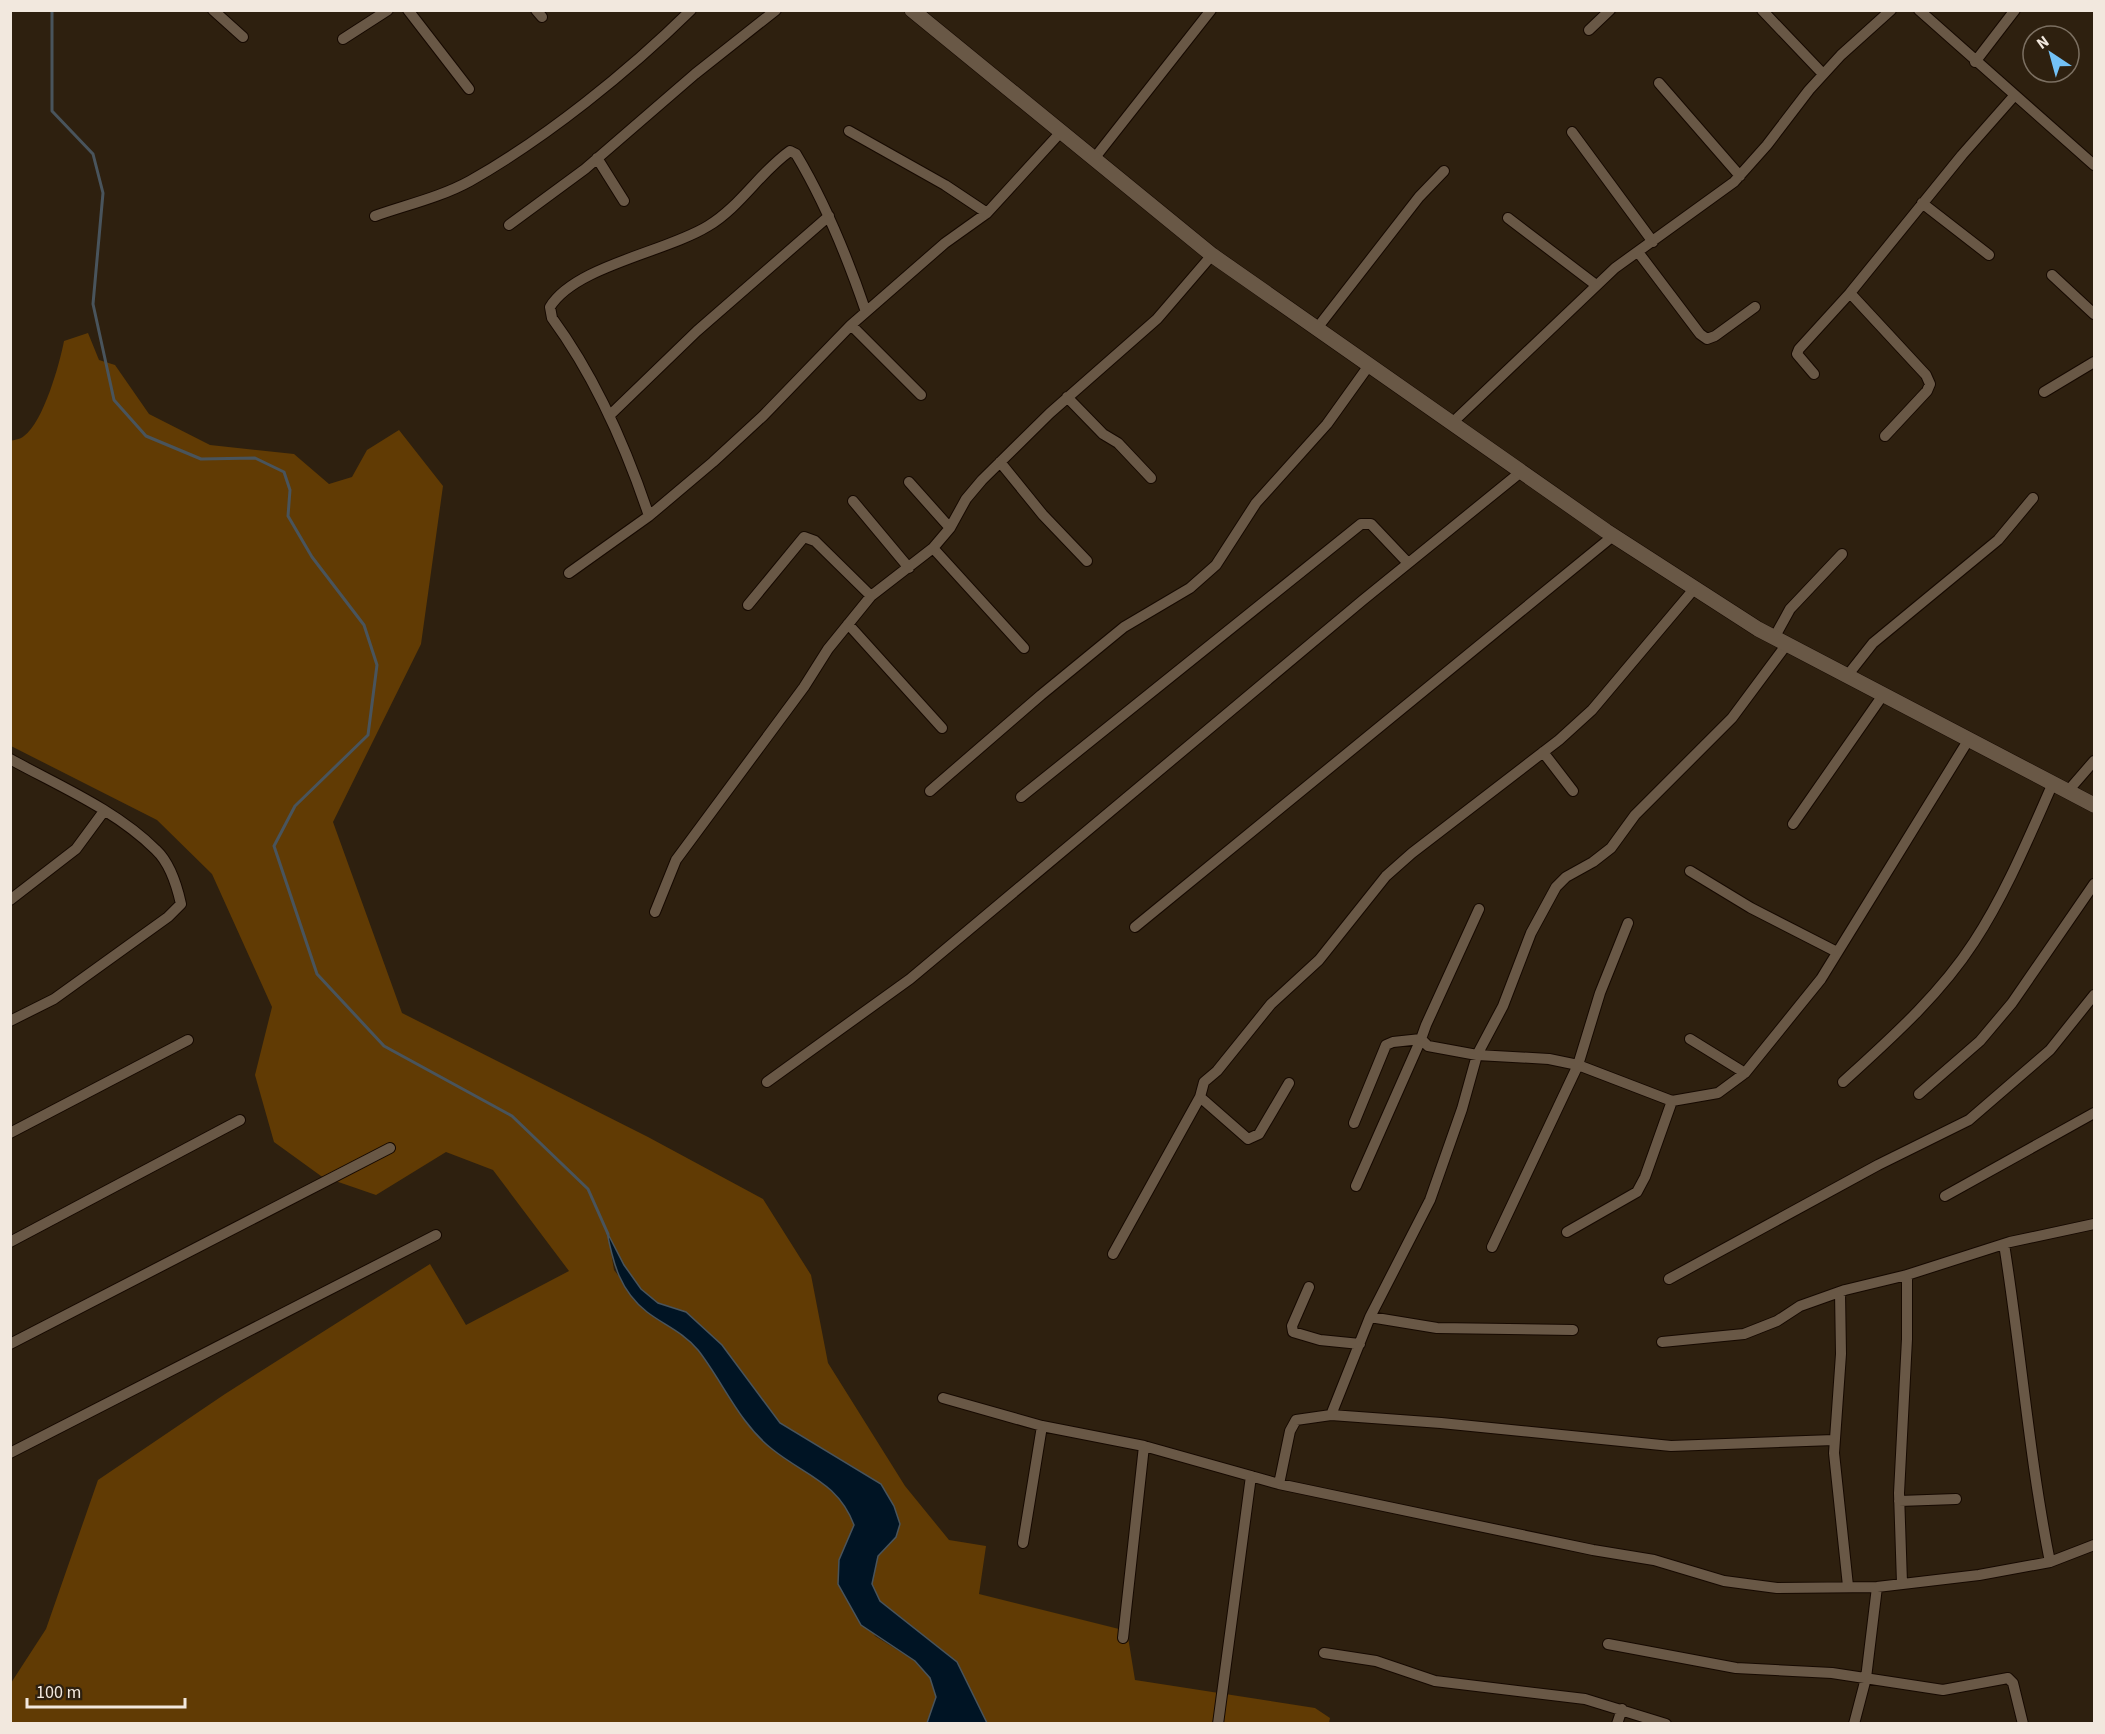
<svg xmlns="http://www.w3.org/2000/svg" width="2105" height="1734" font-family="'Source Sans 3',sans-serif">
<rect width="100%" height="100%" fill="#2e200f"/>
<!-- green -->
<path fill="#613b04" d="M 88,333 L 99,360 L 115,365 L 149,414 L 210,445 L 294,454 L 329,484 L 352,477 L 367,450 L 399,430 L 443,486 L 421,644 L 333,822 L 402,1013 L 648,1137 L 763,1199 L 811,1275 L 828,1363 L 905,1486 L 949,1540 L 986,1546 L 979,1594 L 1127,1631 L 1135,1680 L 1315,1708 L 1330,1718 L 1329,1723 L 987,1723 L 957,1662 L 880,1601 L 872,1584 L 878,1556 L 896,1537 L 862,1472 L 780,1423 L 722,1345 L 686,1312 L 658,1303 L 641,1289 L 624,1265 L 608,1234 L 614,1270 L 646,1311 L 677,1330 L 698,1350 L 741,1414 L 834,1491 L 848,1508 L 854,1525 L 839,1560 L 875,1636 L 915,1661 L 930,1678 L 936,1697 L 927,1723 L 11,1723 L 11,1683 L 46,1629 L 98,1480 L 225,1394 L 430,1264 L 466,1325 L 569,1271 L 493,1170 L 446,1152 L 376,1195 L 321,1176 L 274,1142 L 255,1075 L 272,1007 L 212,874 L 157,820 L 11,746 L 10,441 C 14,440 21,439 24,436 C 43,423 60,363 64,341 Z"/>
<!-- water -->
<path fill="#001424" stroke="#49545c" stroke-width="1.5" d="M 607,1232 L 624,1265 L 641,1289 L 658,1303 L 686,1312 L 722,1345 L 780,1423 L 881,1484 L 894,1506 L 900,1524 L 896,1537 L 878,1556 L 872,1584 L 880,1601 L 957,1662 L 987,1723 L 927,1723 L 936,1697 L 930,1678 L 915,1661 L 861,1625 L 838,1584 L 839,1560 L 854,1525 C 838,1482 804,1475 772,1449 C 739,1423 723,1382 698,1350 C 683,1332 664,1325 647,1312 C 620,1291 613,1263 607,1232 Z"/>
<g fill="none" stroke-linecap="round" stroke-linejoin="round">
<!-- stream -->
<path stroke="#49545c" stroke-width="3" d="M 52,10 L 52,111 L 93,154 L 103,193 L 93,304 L 114,400 L 146,436 L 201,459 L 255,458 L 284,472 L 290,490 L 288,516 L 312,557 L 364,625 L 377,665 L 368,735 L 295,806 L 274,846 L 317,974 L 384,1046 L 512,1116 L 588,1189 L 608,1234"/>
<defs>
<path id="street" d="M 213,10 L 243,37
M 408,10 L 469,89
M 536,10 L 542,17
M 1762,10 L 1823,74
M 1919,10 L 2094,165
M 1589,30 L 1610,10
M 343,39 L 388,10
M 1975,62 L 2015,10
M 1659,83 L 1740,176
M 849,131 L 945,185 L 987,213
M 1572,132 L 1653,242
M 597,158 L 624,201
M 1093,160 L 1211,10
M 1922,203 L 1989,255
M 375,216 C 406,205 441,197 470,181 C 546,138 628,72 691,10
M 1508,218 L 1596,285
M 509,225 L 585,169 L 695,74 L 776,10
M 1638,252 L 1700,334 L 1707,339 L 1715,336 L 1755,307
M 2052,275 L 2094,314
M 1850,293 L 1926,375 L 1930,384 L 1927,391 L 1885,436
M 851,325 L 921,395
M 1318,327 L 1419,197 L 1444,171
M 1814,374 L 1797,354 L 1799,349 L 1850,293 L 1962,155 L 2014,96
M 2044,392 L 2094,362
M 1067,397 L 1103,434 L 1118,443 L 1151,478
M 609,416 L 697,331 L 829,216
M 1452,423 L 1615,268 L 1734,182 L 1767,145 L 1809,90 L 1841,55 L 1891,10
M 1000,462 L 1043,515 L 1087,561
M 909,482 L 950,528
M 853,501 L 909,568
M 649,516 C 626,447 596,378 552,318 L 550,307 C 575,266 666,252 708,226 C 740,207 760,172 790,151 L 796,154 C 826,204 847,256 866,312
M 933,548 L 1024,648
M 569,573 L 649,516 L 713,462 L 763,416 L 851,325 L 945,243 L 987,213 L 1060,133
M 748,605 L 804,537 L 815,541 L 871,596
M 848,624 L 942,728
M 1774,638 L 1790,609 L 1842,554
M 1847,676 L 1873,643 L 1998,540 L 2033,498
M 1543,752 L 1573,791
M 10,759 C 59,786 116,810 156,850 C 170,863 177,886 181,904 L 168,917 L 54,999 L 10,1021
M 930,791 L 1041,695 L 1124,627 L 1190,588 L 1216,565 L 1256,503 L 1327,424 L 1370,364
M 2068,791 L 2094,761
M 1021,797 L 1361,524 L 1371,524 L 1408,563
M 1793,824 L 1883,695
M 1690,871 L 1751,908 L 1837,952
M 10,900 L 76,849 L 104,811
M 1479,909 L 1426,1025 L 1421,1039 L 1428,1046 L 1477,1055 L 1549,1059 L 1578,1065 L 1672,1101 L 1718,1093 L 1745,1073 L 1821,979 L 1969,739
M 655,912 L 676,860 L 804,687 L 828,649 L 871,596 L 933,548 L 950,528 L 966,499 L 982,480 L 1050,413 L 1157,319 L 1212,255
M 1135,927 L 1613,536
M 1690,1039 L 1745,1073
M 767,1082 L 910,979 L 1363,600 L 1522,471
M 1843,1082 C 1890,1039 1939,996 1974,942 C 2006,893 2029,837 2053,783
M 1289,1083 L 1259,1134 L 1248,1139 L 1200,1097 L 1204,1082 L 1217,1071 L 1271,1004 L 1319,960 L 1386,876 L 1412,853 L 1559,740 L 1592,710 L 1694,589
M 1919,1094 L 1980,1041 L 2012,1003 L 2094,884
M 1354,1123 L 1386,1045 L 1393,1042 L 1421,1039 L 1356,1186
M 10,1133 L 188,1040
M 1945,1196 L 2094,1113
M 1567,1232 L 1637,1192 L 1645,1177 L 1672,1101
M 10,1242 L 240,1120
M 2004,1244 C 2021,1350 2029,1457 2050,1562
M 1492,1247 L 1578,1065 L 1600,993 L 1628,923
M 1113,1254 L 1200,1097
M 1669,1279 L 1878,1165 L 1969,1120 L 2050,1050 L 2094,995
M 1309,1287 L 1292,1326 L 1293,1332 L 1320,1340 L 1360,1344
M 1840,1292 L 1841,1354 L 1834,1453 L 1848,1586
M 1370,1317 L 1437,1328 L 1573,1330
M 1662,1342 L 1744,1334 L 1777,1321 L 1800,1306 L 1845,1290 L 1907,1275 L 2010,1242 L 2094,1224
M 10,1344 L 390,1148
M 943,1398 L 1042,1426 L 1144,1446 L 1279,1484 L 1593,1550 L 1654,1560 L 1724,1581 L 1777,1588 L 1877,1587 L 1979,1575 L 2050,1562 L 2094,1545
M 1331,1415 L 1441,1423 L 1671,1446 L 1834,1440
M 10,1453 L 436,1235
M 1279,1484 L 1290,1431 L 1296,1420 L 1331,1415 L 1370,1317 L 1430,1200 L 1462,1109 L 1477,1055 L 1503,1006 L 1531,933 L 1556,887 L 1566,877 L 1593,862 L 1611,848 L 1635,815 L 1732,718 L 1787,644
M 1899,1501 L 1956,1499
M 1023,1543 L 1042,1426
M 1902,1583 L 1899,1493 L 1907,1339 L 1907,1275
M 1123,1638 L 1144,1446
M 1608,1644 L 1736,1668 L 1832,1673 L 1943,1690 L 2008,1678 L 2013,1683 L 2023,1724
M 1324,1653 L 1376,1661 L 1435,1681 L 1585,1699 L 1666,1724
M 1218,1724 L 1251,1476
M 1617,1724 L 1622,1709
M 1854,1724 L 1866,1678 L 1877,1587"/>
<path id="secondary" d="M 912,10 L 1212,255 L 1606,531 L 1758,629 L 2094,805"/>
</defs>
<!-- street casing -->
<use href="#street" stroke="#160900" stroke-width="12"/>
<!-- secondary casing -->
<use href="#secondary" stroke="#160900" stroke-width="16"/>
<!-- street -->
<use href="#street" stroke="#695846" stroke-width="10"/>
<!-- secondary -->
<use href="#secondary" stroke="#695846" stroke-width="15"/>
</g>
<!-- border -->
<rect width="2105" height="1734" fill="none" stroke="#f2e8de" stroke-width="24"/>
<!-- north arrow -->
<g transform="translate(2051 54) rotate(324)"><circle r="28" fill="#2e200f" stroke="#7c7062" stroke-width="1.5"/>
<path d="M0-4.5L10 22L0 15L-10 22Z" fill="#73c1f6"/>
<text y="-9" font-size="16" font-weight="bold" text-anchor="middle" fill="#f2e8de">N</text>
</g>
<!-- scale -->
<path d="M27 1698v9h158v-9" fill="none" stroke="#f2e8de" stroke-width="3"/>
<text x="36" y="1698" font-size="18" fill="#f2e8de" stroke="#2e200f" stroke-width="4.5" paint-order="stroke">100 m</text>
</svg>
